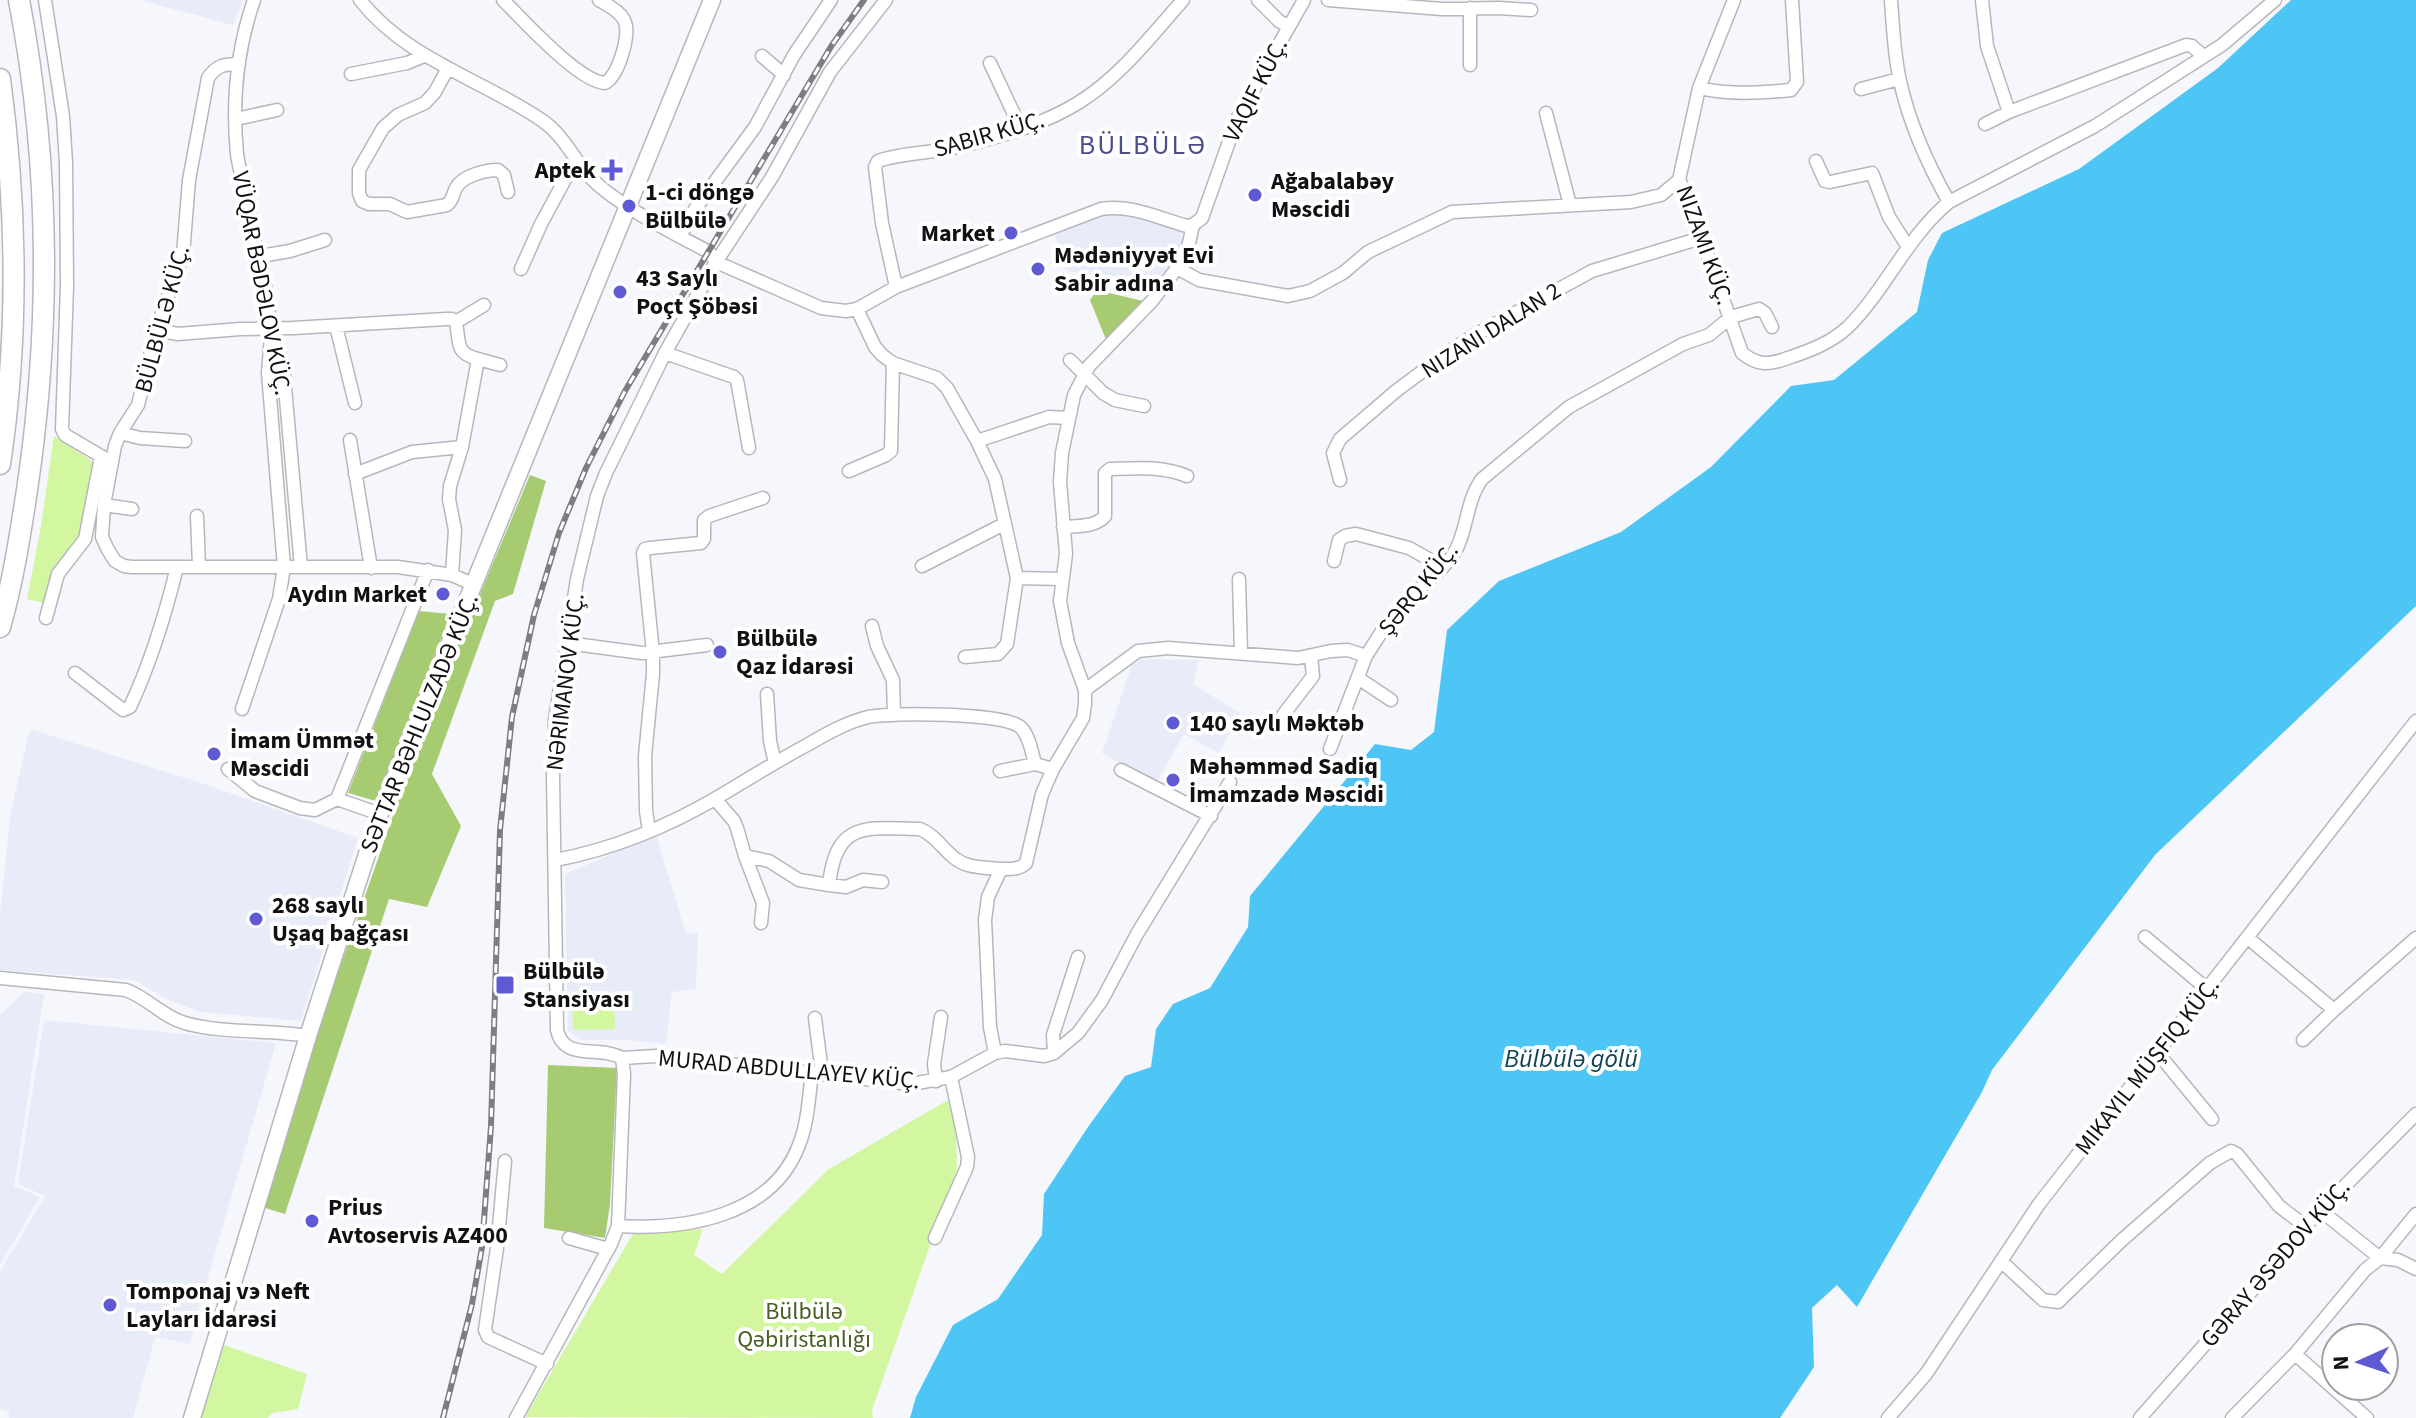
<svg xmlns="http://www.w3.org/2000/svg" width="2416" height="1418" font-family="'Source Sans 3',sans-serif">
<rect width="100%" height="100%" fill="#f6f7fd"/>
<!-- built -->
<path fill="#e8ebf8" d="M 139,0 L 243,0 L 233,25 Z
M 1120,213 L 1180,229 L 1183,241 L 1166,275 L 1151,291 L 1065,270 L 1055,234 L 1104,215 Z
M 1142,659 L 1199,660 L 1193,684 L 1240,713 L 1219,753 L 1184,734 L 1156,783 L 1102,753 L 1132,665 Z
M 30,729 L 198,782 L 358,838 L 301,1021 L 200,1012 L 168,1000 L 134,980 L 0,970 L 0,914 L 11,811 Z
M 656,835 L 686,934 L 698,933 L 696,989 L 672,992 L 666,1044 L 623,1040 L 580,1040 L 568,1031 L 565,874 Z
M 24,992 L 44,994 L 14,1186 L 40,1197 L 0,1265 L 0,1015 Z
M 44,1020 L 276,1043 L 199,1308 L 190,1344 L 155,1337 L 133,1418 L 9,1418 L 9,1412 L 0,1409 L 0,1272 L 45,1196 L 18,1184 Z"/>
<!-- green -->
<path fill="#d3f6a0" d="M 54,436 L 92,461 L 95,470 L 80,541 L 54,571 L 44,603 L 27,599 L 40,532 Z
M 614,1002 L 615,1029 L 573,1030 L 572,1003 Z
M 948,1100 L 956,1128 L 957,1169 L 872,1410 L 873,1418 L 525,1417 L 633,1234 L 703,1229 L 694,1255 L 722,1274 L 829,1169 Z
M 224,1345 L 307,1374 L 298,1409 L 272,1413 L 268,1418 L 201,1418 Z"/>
<!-- forest -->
<path fill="#a7cb70" d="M 1097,290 L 1143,301 L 1107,342 L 1090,300 Z
M 530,475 L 546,481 L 513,594 L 495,601 L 432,774 L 461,826 L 427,907 L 389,899 L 285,1214 L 262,1207 L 323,1016 L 423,730 Z
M 419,611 L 451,614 L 376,801 L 348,793 Z
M 548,1065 L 617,1068 L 610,1204 L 605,1238 L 544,1228 Z"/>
<!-- water -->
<path fill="#4ec6f5" d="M 2291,0 L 2416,0 L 2416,606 L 2155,855 L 1992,1070 L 1982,1092 L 1857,1307 L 1837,1285 L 1812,1308 L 1814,1367 L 1780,1418 L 910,1418 L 916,1397 L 953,1325 L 998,1299 L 1042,1235 L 1044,1194 L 1088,1127 L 1125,1076 L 1151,1067 L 1156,1029 L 1173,1004 L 1210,988 L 1248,927 L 1250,896 L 1375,744 L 1411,750 L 1434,732 L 1447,630 L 1499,581 L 1621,532 L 1711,467 L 1791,386 L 1834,380 L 1917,312 L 1928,260 L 1942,233 L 2079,169 L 2218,68 Z"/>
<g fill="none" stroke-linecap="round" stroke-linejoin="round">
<defs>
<path id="minor" d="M 45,0 L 63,116 L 66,163 L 67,286 L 62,429 L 65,435 L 111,462
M 254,0 C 237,49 232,103 237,154 C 239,170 245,186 248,202 C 251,221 251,240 261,256 L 271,329 L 283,365 L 301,567
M 360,0 C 407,60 482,79 543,121 C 564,136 573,158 590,177 C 615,204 675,234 709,252 L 716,262 L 821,308 L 846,311 L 857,309 L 896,287 L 1101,209 C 1131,204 1158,218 1187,226 L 1193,225
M 503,0 C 523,20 579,82 605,83 C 618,76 628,41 626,26 C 624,13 609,6 599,0
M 1258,0 L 1279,21 L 1288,26
M 1328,0 L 1442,9 L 1499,8 L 1531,10
M 1734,0 L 1699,88 L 1679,180 L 1687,197 L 1742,353 C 1758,366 1769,365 1788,358 C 1809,351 1831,343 1848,327 C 1886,289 1907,237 1949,202 L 2095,126 L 2222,45 L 2275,0
M 1891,0 C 1893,27 1894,55 1900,81 C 1909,122 1928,165 1949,202
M 1982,0 L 1987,46 L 2009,112
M 762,56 L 784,75
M 990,63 L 1021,129
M 239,64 C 224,64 217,65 208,78 L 189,180 L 183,254 L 156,330 L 138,405 L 120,433 L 115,446 L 104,505 L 102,537 L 108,550 L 115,561 L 124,566 L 132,567 L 398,567 L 452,575 L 475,585
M 1470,65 L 1470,8
M 448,68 L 435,92 L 425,103 L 398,115 L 383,128 L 359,170 L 359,193 L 362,201 L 369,204 L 390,204 L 407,212 L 447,205 C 454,199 452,195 456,188 C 462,176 485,170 498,170 L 504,175 L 508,192
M 351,74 L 407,63 L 424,56
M 1699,88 C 1729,95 1761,93 1791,90 L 1797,82 L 1792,0
M 1861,89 L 1899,79
M 1546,113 L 1570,205
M 236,119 L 277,110
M 1985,124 L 2009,112 L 2186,45 L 2192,46 L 2203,56
M 1816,161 L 1825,181 L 1830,182 L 1872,173 L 1889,217 L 1908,247
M 1193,225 L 1202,218 L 1237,119 L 1304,0
M 680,236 L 695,209 L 755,127 L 794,55 L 831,0
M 261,256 L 290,251 L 325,240
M 1177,268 L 1199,280 L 1288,296 L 1310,291 L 1343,273 L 1368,252 L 1452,212 L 1631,202 L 1661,195 L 1679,180
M 521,269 L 541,224 L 576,159
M 896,287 L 882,223 L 875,167 L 878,161 C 902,152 937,153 963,146 C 1002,136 1044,124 1078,103 C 1120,77 1151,36 1183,0
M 857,309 L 875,347 L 882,355 L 893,363 L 937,378 L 947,388 L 977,441 L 995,479 L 1017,578 L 1007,644 L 998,654 L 965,657
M 456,322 L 484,305
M 336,326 L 355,403
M 156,330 L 178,334 L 240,329 L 293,328 L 446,319 L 452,319 L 456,322 C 460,344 455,353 478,359 L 462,447 L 450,486 L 449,499 L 455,530 L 452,575
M 665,353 L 734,377 L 737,380 L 749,448
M 478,359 L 500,365
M 1070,360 L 1103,393 L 1115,400 L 1144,406
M 120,433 L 140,438 L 185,441
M 350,440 L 371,568
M 977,441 L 1049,417 L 1069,418
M 849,471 L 886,455 L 891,451 L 893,363
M 355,474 L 412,452 L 462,447
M 1340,480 L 1333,453 L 1340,439 L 1396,391 L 1451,350 L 1475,335 L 1592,271 L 1701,238
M 104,505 L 132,509
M 197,516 L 199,566
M 1063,527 C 1077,526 1096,527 1105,516 L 1105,473 L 1110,469 C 1137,468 1162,466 1187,476
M 1334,561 L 1339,540 L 1345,536 L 1356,534 L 1409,548 L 1443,567
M 922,566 L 1004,524
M 1017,578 L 1062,579
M 1239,579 L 1241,653
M 46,618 L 58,574 L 85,539 L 101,457
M 872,626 L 877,646 L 893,680 L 894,715
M 567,643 L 642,653 L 707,645
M 75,673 L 123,710 L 130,707 C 151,662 165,616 177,567
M 1358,678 L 1391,700
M 1085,690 L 1138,651 L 1168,648 L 1298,658 L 1331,651 L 1348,650 L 1366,656 C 1378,638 1388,619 1403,604 C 1419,588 1439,574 1453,555 C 1468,532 1465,502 1482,479 L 1569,407 L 1683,344 L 1709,335 L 1731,317 L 1759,309 L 1765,313 L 1772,327
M 767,694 L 770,741 L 775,763
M 242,709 L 279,599 L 284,567 L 268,373 L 271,336
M 1283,715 L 1313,676 L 1311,656
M 1330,749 L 1366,656
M 228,769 L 255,791 L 300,808 L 315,810 L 337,799 L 428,570
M 1121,770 L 1211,816
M 1000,771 L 1035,764
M 337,799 L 380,814
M 715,799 L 734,821 L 737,828 L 745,856 L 763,903 L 761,923
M 649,831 L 646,811 L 645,756 L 653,674 L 653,653 L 643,553 L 645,549 L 650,548 L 701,543 L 704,539 L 704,520 L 709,516 L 763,498
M 745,856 L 769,861 L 799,880 L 829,885 C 836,820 866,828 920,829 C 939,836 948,860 968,865 C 978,868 991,868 1001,869
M 555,860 C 611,850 669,826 718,797 C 748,779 777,761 807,745 C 826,734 847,722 868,717 C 893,712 999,713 1019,726 C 1029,733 1032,753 1035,764 L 1053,769
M 829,885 L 846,887 L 863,880 L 882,882
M 2145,937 L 2207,989
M 2248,938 L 2334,1010 L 2416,938
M 0,978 L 126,990 C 148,998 163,1017 185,1023 C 222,1034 269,1029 308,1036
M 815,1018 L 822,1073
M 2303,1040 L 2334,1010
M 2157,1052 L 2212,1119
M 995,1053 L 990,1027 L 985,920 L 988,897 L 1001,869 C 1010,869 1019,870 1026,863 L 1042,794 L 1053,769 L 1083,718 L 1085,704 L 1085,690 L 1068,643 L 1060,601 L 1066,554 L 1060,482 L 1062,453 L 1074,395 L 1089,366 L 1152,301 L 1177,268 L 1187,252 L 1193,225
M 1054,1053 L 1053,1035 L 1078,957
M 622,1058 L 656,1056 L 911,1084 L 951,1077 L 995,1053 L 1005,1051 L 1044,1056 L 1054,1053 L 1078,1033 L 1102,1000 L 1137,934 L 1230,782
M 936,1081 L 934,1064 L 941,1017
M 505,1161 L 497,1248 L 485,1330 L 488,1337 L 547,1364
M 2320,1210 L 2380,1258
M 618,1226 C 685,1230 772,1217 799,1145 C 808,1122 809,1096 812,1072
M 569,1238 L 608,1249
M 935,1238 L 967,1167 L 968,1157 L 951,1077
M 2380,1258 L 2398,1260 L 2416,1269
M 2002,1262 L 2043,1300 L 2058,1302 L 2122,1240 L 2210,1163 L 2231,1151 L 2237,1154 L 2279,1206 L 2305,1226
M 2295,1354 L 2367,1418
M 516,1418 L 611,1244 L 618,1226 L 624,1074 L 622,1058 C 600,1045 564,1062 557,1030 L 553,776 L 555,720 L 577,579 L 597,496 L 606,473 L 665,353 L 716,262 L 772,177 L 830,72 L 886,0
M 1888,1418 L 1926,1374 L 2039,1204 L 2416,721
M 2140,1418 L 2244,1300 L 2305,1226 L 2416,1114
M 2232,1418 L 2295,1354 L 2365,1270 L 2380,1258 L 2416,1214"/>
<path id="major" d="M 192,1418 L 308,1036 L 380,814 L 712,0"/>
<path id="highway" d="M 0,79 C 17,206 19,337 0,464
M 0,627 C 13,582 20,536 27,490 C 51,328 50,161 19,0"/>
</defs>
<!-- minor casing -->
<use href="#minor" stroke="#b6b7bd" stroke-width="15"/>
<!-- major casing -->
<use href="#major" stroke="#b6b7bd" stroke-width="19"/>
<!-- highway casing -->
<use href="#highway" stroke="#b6b7bd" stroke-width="23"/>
<!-- minor -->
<use href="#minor" stroke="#fff" stroke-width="12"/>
<!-- major -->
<use href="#major" stroke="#fff" stroke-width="16"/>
<!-- highway -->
<use href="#highway" stroke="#fff" stroke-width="20"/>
<defs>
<path id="rail" d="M 443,1418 L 472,1304 L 482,1247 L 491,1126 L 500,830 L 512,717 L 534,615 L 559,533 L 586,468 L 625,391 L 832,45 L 864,0"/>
</defs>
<!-- rail casing -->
<use href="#rail" stroke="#7d7e82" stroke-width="6"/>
<!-- rail -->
<use href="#rail" stroke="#fff" stroke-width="3" stroke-dasharray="9" stroke-linecap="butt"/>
</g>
<!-- markers -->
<g fill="#5d5ad3" stroke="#fff" stroke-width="3">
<path d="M608 158h8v8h8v8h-8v8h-8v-8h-8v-8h8z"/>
<circle cx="1255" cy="195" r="8"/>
<circle cx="629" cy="206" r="8"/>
<circle cx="1011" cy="233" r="8"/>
<circle cx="1038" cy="269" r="8"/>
<circle cx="620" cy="292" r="8"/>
<circle cx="443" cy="594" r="8"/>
<circle cx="720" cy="652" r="8"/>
<circle cx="1173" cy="723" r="8"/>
<circle cx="214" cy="754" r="8"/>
<circle cx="1173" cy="780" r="8"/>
<circle cx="256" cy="919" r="8"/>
<rect x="495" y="975" width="20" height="20" rx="4"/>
<circle cx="312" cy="1221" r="8"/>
<circle cx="110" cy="1305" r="8"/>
</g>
<g text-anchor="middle" stroke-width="8" stroke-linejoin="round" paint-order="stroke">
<!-- street labels -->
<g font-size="24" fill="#111113" stroke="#fff">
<text transform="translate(1255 90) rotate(-63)" y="8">VAQIF KÜÇ.</text>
<text transform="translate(989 134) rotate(-16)" y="8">SABIR KÜÇ.</text>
<text transform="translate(1705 245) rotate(70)" y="8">NIZAMI KÜÇ.</text>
<text transform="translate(262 283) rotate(79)" y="8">VÜQAR BƏDƏLOV KÜÇ.</text>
<text transform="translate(162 319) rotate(-75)" y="8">BÜLBÜLƏ KÜÇ.</text>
<text transform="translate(1491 330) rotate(-32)" y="8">NIZANI DALAN 2</text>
<text transform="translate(1418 589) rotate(-51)" y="8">ŞƏRQ KÜÇ.</text>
<text transform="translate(565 682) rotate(-83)" y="8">NƏRIMANOV KÜÇ.</text>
<text transform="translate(419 723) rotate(-68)" y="8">SƏTTAR BƏHLULZADƏ KÜÇ.</text>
<text transform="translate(2147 1066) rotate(-52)" y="8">MIKAYIL MÜŞFIQ KÜÇ.</text>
<text transform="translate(789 1069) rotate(5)" y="8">MURAD ABDULLAYEV KÜÇ.</text>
<text transform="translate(2275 1263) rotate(-49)" y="8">GƏRAY ƏSƏDOV KÜÇ.</text>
</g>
<!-- poi labels -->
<g font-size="24" font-weight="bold" fill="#111113" stroke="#fff" text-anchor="start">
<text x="596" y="178" text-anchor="end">Aptek</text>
<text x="1271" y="189">Ağabalabəy<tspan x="1271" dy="28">Məscidi</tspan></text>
<text x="645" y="200">1-ci döngə<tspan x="645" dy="28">Bülbülə</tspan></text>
<text x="995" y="241" text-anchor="end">Market</text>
<text x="1054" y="263">Mədəniyyət Evi<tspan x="1054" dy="28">Sabir adına</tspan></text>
<text x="636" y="286">43 Saylı<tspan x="636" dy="28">Poçt Şöbəsi</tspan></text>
<text x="427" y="602" text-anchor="end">Aydın Market</text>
<text x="736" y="646">Bülbülə<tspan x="736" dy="28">Qaz İdarəsi</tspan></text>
<text x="1189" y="731">140 saylı Məktəb</text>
<text x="230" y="748">İmam Ümmət<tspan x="230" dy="28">Məscidi</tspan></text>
<text x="1189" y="774">Məhəmməd Sadiq<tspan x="1189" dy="28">İmamzadə Məscidi</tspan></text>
<text x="272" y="913">268 saylı<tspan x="272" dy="28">Uşaq bağçası</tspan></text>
<text x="523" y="979">Bülbülə<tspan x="523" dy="28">Stansiyası</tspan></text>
<text x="328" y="1215">Prius<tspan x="328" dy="28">Avtoservis AZ400</tspan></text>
<text x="126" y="1299">Tomponaj vэ Neft<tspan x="126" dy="28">Layları İdarəsi</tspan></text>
</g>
<!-- park labels -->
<g font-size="24" fill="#495f21" stroke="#fff">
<text x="804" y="1319">Bülbülə<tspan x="804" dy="28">Qəbiristanlığı</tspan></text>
</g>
<!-- water labels -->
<g font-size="26" font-style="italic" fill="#0f4356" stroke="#fff">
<text x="1571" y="1067">Bülbülə gölü</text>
</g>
<!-- quarter labels -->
<g font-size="28" letter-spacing="2" fill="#4b4e8c" stroke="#fff">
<text x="1143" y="154">BÜLBÜLƏ</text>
</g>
</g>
<!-- north arrow -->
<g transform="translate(2360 1362) rotate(267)"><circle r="38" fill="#ffffff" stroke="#a0a0a1" stroke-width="2"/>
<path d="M0-6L14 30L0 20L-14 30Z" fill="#5d5ad3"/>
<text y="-12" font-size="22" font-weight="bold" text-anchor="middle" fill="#111113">N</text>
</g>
</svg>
